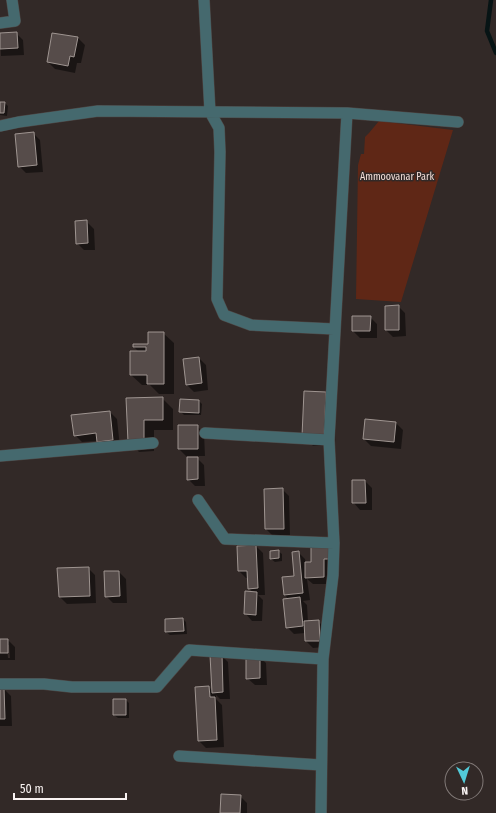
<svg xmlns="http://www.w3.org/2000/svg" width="496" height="813" font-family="'Fira Sans Condensed',sans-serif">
<rect width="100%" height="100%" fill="#322927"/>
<!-- green -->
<path fill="#5f2716" d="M 379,121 L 453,130 L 401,302 L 356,299 L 358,165 L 361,154 L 364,154 L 365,137 L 369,133 Z"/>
<!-- shadow -->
<path fill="#0007" fill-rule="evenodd" d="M 16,33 L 23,40 L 24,55 L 1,56 L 0,34 Z
M 78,38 L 85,45 L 81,63 L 77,63 L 75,73 L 55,69 L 48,62 Z
M 0,103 L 5,103 L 8,106 L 7,116 L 0,115 Z
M 33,133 L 40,140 L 43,172 L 26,173 L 19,166 Z
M 87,222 L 94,229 L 95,250 L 84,250 L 77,243 Z
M 398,306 L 405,313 L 406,336 L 393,337 L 386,330 Z
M 370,317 L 377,324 L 377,338 L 360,338 L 353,331 Z
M 163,333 L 174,343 L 174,394 L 159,394 L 150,385 L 142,385 L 131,375 L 139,352 L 134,347 L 149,345 Z
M 199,358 L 206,365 L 208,390 L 194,392 L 187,385 Z
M 326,393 L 336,403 L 335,446 L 313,446 L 303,435 Z
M 162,398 L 173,409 L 173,430 L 154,430 L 154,451 L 139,452 L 129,441 L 127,399 Z
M 199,401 L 202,404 L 201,415 L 184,415 L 180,411 Z
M 110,412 L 117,419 L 120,447 L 105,449 L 97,441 L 82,442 L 75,435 Z
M 396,423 L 403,430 L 401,449 L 371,446 L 364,439 Z
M 197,426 L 204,433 L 205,456 L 186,456 L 179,449 Z
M 197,458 L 204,465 L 205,486 L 195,486 L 188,479 Z
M 365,481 L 372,488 L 372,510 L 360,510 L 353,502 Z
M 282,489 L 289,496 L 290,535 L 273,536 L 266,529 Z
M 256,546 L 263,553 L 265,595 L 258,595 L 263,600 L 262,621 L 252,621 L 245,613 L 253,593 L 249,588 L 248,578 L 246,578 L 239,571 Z
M 329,548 L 331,584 L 313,584 L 307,579 L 310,600 L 303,601 L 307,605 L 308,622 L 318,621 L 325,628 L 326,647 L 313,648 L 306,641 L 305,633 L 294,634 L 287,627 L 288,599 L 285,595 L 283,578 L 295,577 L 298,552 L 305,559 L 306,563 L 312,563 Z
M 278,551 L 282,554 L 282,561 L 275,562 L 271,559 Z
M 88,568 L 95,575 L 96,603 L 67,604 L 60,597 Z
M 119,572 L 126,579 L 127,603 L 113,603 L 106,596 Z
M 183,619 L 186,622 L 187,634 L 170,635 L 166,632 Z
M 0,640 L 8,640 L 15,647 L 15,660 L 0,660 ZM 7,645 L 9,645 L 10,658 L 8,658 Z
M 221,655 L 228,662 L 230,699 L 220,699 L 216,695 L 216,699 L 222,705 L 224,747 L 206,748 L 199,741 L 209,687 L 213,691 Z
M 259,656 L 266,663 L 267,685 L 255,685 L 247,678 Z
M 0,689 L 4,689 L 11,696 L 12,726 L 0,726 Z
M 114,700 L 126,700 L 129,703 L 129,718 L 118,718 L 114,715 Z
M 240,796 L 247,803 L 247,813 L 222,813 Z"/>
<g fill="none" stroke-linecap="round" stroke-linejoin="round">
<!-- stream -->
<path stroke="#071415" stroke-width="4.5" d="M 491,0 L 487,31 L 496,53"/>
</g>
<!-- building -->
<path fill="#564c4a" stroke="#9f9591" d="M 17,32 L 18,48 L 0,49 L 0,33 Z
M 52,33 L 78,37 L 74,57 L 70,56 L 68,66 L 47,62 Z
M 0,102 L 5,102 L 4,113 L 0,113 Z
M 34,132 L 37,165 L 18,167 L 15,134 Z
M 87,220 L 88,243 L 76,244 L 75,221 Z
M 399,305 L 399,330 L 385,330 L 385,306 Z
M 352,316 L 371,316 L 370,331 L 352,331 Z
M 148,332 L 164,332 L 164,384 L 147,384 L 147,375 L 130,375 L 130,351 L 146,351 L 146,347 L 133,347 L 133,344 L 148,344 Z
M 199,357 L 202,383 L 186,385 L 183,359 Z
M 304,391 L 326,392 L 324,436 L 302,436 Z
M 163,397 L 163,420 L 144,420 L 144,441 L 128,442 L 126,398 Z
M 180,399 L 199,400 L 199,413 L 179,412 Z
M 110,411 L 113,440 L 97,442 L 96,433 L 74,436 L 71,415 Z
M 365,419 L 396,422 L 394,442 L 363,439 Z
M 178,425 L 198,425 L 198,449 L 178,449 Z
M 187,457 L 198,457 L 198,479 L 187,480 Z
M 352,480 L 365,480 L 366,503 L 352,503 Z
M 283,488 L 284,529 L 265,529 L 264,489 Z
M 256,545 L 258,588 L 248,589 L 247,571 L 238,571 L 237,546 Z
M 311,547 L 330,547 L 330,559 L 324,559 L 324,577 L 305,578 L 305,562 L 311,562 Z
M 279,550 L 279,558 L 270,559 L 270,551 Z
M 299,551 L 303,593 L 284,595 L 282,577 L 294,576 L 292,552 Z
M 89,567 L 90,596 L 59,597 L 57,568 Z
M 104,571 L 119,571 L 120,596 L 105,597 Z
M 245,591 L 257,592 L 256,615 L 244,614 Z
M 300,597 L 303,626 L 286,628 L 283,599 Z
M 183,618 L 184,631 L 165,632 L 165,619 Z
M 319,620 L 320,641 L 305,641 L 304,621 Z
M 0,639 L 8,639 L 8,653 L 0,653 Z
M 222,654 L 223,692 L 212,693 L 210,655 Z
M 260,655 L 260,678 L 246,679 L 246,656 Z
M 209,686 L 210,697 L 215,697 L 217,740 L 198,741 L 195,687 Z
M 0,688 L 4,688 L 5,719 L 0,719 Z
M 113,699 L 126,699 L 126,715 L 113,715 Z
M 221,794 L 241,795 L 240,813 L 220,813 Z"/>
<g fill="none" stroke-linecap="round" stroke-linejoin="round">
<defs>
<path id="minor" d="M 204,0 L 210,112 L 219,128 L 220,152 L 217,299 L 224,315 L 251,325 L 334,329
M 0,126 L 19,122 L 98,111 L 347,113 L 458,122
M 205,433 L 329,440
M 0,456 L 153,443
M 198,500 L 225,539 L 334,543
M 0,684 L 44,684 L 72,687 L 157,687 L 189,650 L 323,659
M 179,756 L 321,765
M 321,813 L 323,659 L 333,575 L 334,543 L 329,440 L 347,113"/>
<path id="tertiary" d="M 0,23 L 15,21 L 12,0"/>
</defs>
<!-- minor casing -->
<use href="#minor" stroke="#4e4543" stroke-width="12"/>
<!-- tertiary casing -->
<use href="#tertiary" stroke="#4e4543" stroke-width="12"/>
<!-- minor -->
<use href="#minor" stroke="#45696e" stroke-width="11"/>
<!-- tertiary -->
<use href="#tertiary" stroke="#45696e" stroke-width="11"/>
</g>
<g text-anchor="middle" stroke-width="3" stroke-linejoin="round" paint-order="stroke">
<!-- park labels -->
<g font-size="10" fill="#f3ded8" stroke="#322927">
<text x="397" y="180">Ammoovanar Park</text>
</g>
</g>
<!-- north arrow -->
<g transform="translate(464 781) rotate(176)"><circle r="19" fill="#322927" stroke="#827a78"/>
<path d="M0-3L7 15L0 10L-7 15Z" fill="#52cbd9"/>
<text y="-6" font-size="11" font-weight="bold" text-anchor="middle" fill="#f9f3f2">N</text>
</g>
<!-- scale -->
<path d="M14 793v6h112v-6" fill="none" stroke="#f9f3f2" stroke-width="2"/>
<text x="20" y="793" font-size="12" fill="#f9f3f2" stroke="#322927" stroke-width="3" paint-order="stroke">50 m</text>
</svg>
